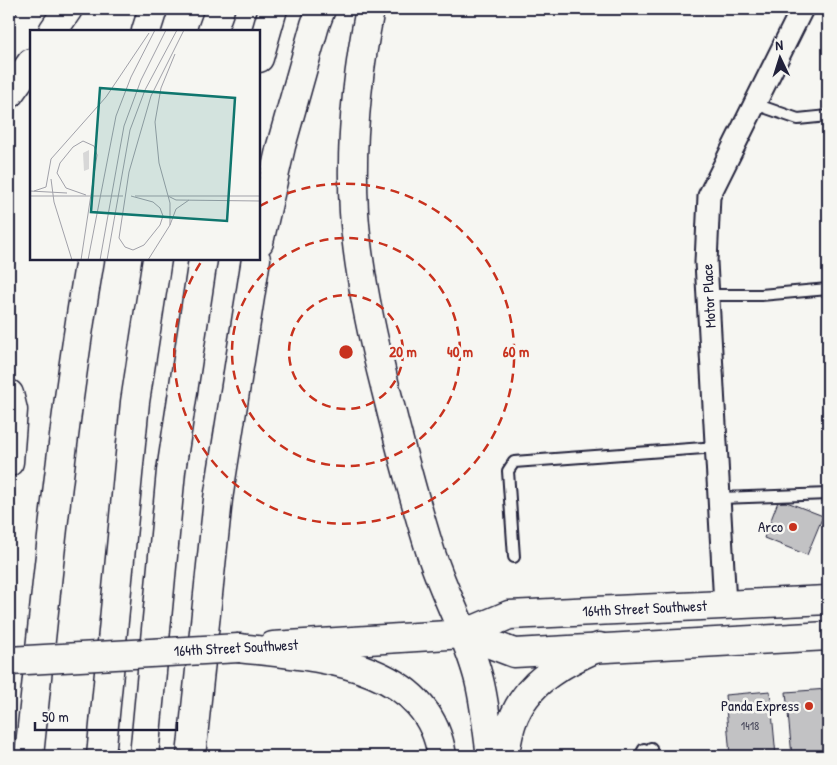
<svg xmlns="http://www.w3.org/2000/svg" width="837" height="765" font-family="'Patrick Hand',sans-serif">
<rect width="100%" height="100%" fill="#f6f6f2"/>
<filter id="ink" filterUnits="userSpaceOnUse"><feTurbulence type="fractalNoise" baseFrequency=".02" numOctaves="2"/><feDisplacementMap in="SourceGraphic" scale="10" xChannelSelector="R" yChannelSelector="G"/><feConvolveMatrix kernelMatrix="1 2 1 2 8 2 1 2 1" color-interpolation-filters="sRGB"/></filter>
<g filter="url(#ink)">
<!-- building -->
<path fill="#c2c2c4" stroke="#22223b" d="M 779,499 L 823,516 L 807,555 L 764,538 Z
M 828,689 L 828,756 L 792,756 L 786,692 Z
M 770,691 L 776,756 L 730,756 L 725,695 Z"/>
<g fill="none" stroke-linecap="round" stroke-linejoin="round">
<defs>
<path id="lane" d="M 9,12 L 11,9
M 755,104 L 798,119 L 828,116
M 708,295 L 761,295 L 828,289
M 720,498 L 828,494
M 514,557 L 508,471 L 514,462 L 717,447
M 651,748 L 652,756
M 640,756 L 644,749"/>
<path id="street" d="M 725,605 L 706,262 L 709,196 L 802,9"/>
<g id="secondary">
<path d="M 464,634 L 514,653 L 828,636"/>
<path id="s1" d="M 273,646 L 464,634 L 509,615 L 828,600"/>
</g>
<path id="highway" d="M 370,9 C 357,75 350,144 354,212 C 358,272 371,332 386,390 C 399,443 413,495 429,547 C 442,591 466,631 478,676 C 485,701 487,730 491,756
M 53,31 L 68,9
M 146,31 L 153,9
M 212,31 L 220,9
M 259,58 L 273,9
M 9,94 L 31,63
M 259,242 L 281,146 L 315,25 L 321,9
M 9,394 L 13,410 L 9,462
M 239,648 C 315,657 428,661 442,756
M 29,756 C 46,590 62,424 90,259
M 101,756 L 135,402 L 157,259
M 144,756 L 171,471 L 203,259
M 191,756 L 218,499 L 256,259
M 504,756 C 507,745 508,733 512,722 C 526,682 562,663 599,647"/>
</defs>
<!-- lane casing -->
<use href="#lane" stroke="#22223b" stroke-width="14"/>
<!-- street casing -->
<use href="#street" stroke="#22223b" stroke-width="25"/>
<!-- secondary casing -->
<use href="#secondary" stroke="#22223b" stroke-width="31"/>
<!-- highway casing -->
<use href="#highway" stroke="#22223b" stroke-width="31"/>
<!-- lane -->
<use href="#lane" stroke="#f6f6f2" stroke-width="10"/>
<!-- street -->
<use href="#street" stroke="#f6f6f2" stroke-width="21"/>
<!-- secondary -->
<use href="#secondary" stroke="#f6f6f2" stroke-width="28"/>
<!-- highway -->
<use href="#highway" stroke="#f6f6f2" stroke-width="28"/>
<defs>
<path id="secondary-bridge" d="M 9,661 L 239,648"/>
</defs>
<!-- secondary-bridge casing -->
<use href="#secondary-bridge" stroke="#22223b" stroke-width="31" stroke-linecap="butt"/>
<!-- secondary-bridge -->
<use href="#secondary-bridge" stroke="#f6f6f2" stroke-width="28"/>
</g>
</g>
<!-- distance rings -->
<g fill="none" stroke="#c8321e" stroke-width="2.5" stroke-dasharray="9 6">
<circle cx="346" cy="352" r="57"/>
<circle cx="346" cy="352" r="114"/>
<path d="M260 206A170 170 0 1 1 203 259"/>
</g>
<!-- markers -->
<g fill="#c8321e" stroke="#f6f6f2" stroke-width="2">
<circle cx="793" cy="527" r="5"/>
<circle cx="809" cy="706" r="5"/>
</g>
<g text-anchor="middle" stroke-width="5" stroke-linejoin="round" paint-order="stroke">
<!-- number labels -->
<g font-size="12" fill="#4a4a5d">
<text x="750" y="730">1418</text>
</g>
<!-- street labels -->
<g font-size="15" fill="#22223b" stroke="#f6f6f2">
<text transform="translate(709 296) rotate(-93)" y="5">Motor Place</text>
<text dy="5" stroke="none"><textPath href="#s1" startOffset="376">164th Street Southwest</textPath></text>
<text transform="translate(236 648) rotate(-3)" y="5">164th Street Southwest</text>
</g>
<!-- poi labels -->
<g font-size="15" fill="#22223b" stroke="#f6f6f2" text-anchor="end">
<text x="783" y="532">Arco</text>
<text x="799" y="711">Panda Express</text>
</g>
</g>
<!-- overview -->
<g transform="translate(30 30)">
<rect width="230" height="230" fill="#f6f6f2"/>
<path d="M 59,120 L 59,139 L 54,141 L 53,123 Z" fill="#d7d7d7"/>
<path fill="none" stroke="#a1a1a9" stroke-width="1" d="M 21,149 L 24,172 L 42,230M 0,161 L 37,163M 4,161 L 16,157 L 21,129 L 76,67 L 119,3M 0,166 L 93,166M 101,166 L 123,172 L 130,178 L 133,186 L 130,195 L 114,215 L 103,220 L 95,217 L 89,208 L 99,142 L 121,66 L 154,0M 105,166 L 230,166M 138,166 L 146,170 L 230,171M 140,195 L 140,173 L 129,133 L 125,92 L 131,58 L 145,24M 51,230 L 67,125 L 64,116 L 53,111 L 43,117 L 30,133 L 27,143 L 36,158 L 56,165M 58,230 L 86,86 L 101,47 L 125,0M 70,230 L 94,96 L 111,50 L 136,0M 77,230 L 100,100 L 115,60 L 147,0M 118,230 L 140,195 L 146,179 L 159,170"/>
<path fill="#0f766e" fill-opacity="0.15" stroke="#0f766e" stroke-width="2.5" d="M 70,58 L 205,68 L 197,191 L 61,182 Z"/>
<rect width="230" height="230" fill="none" stroke="#22223b" stroke-width="2.5"/>
</g>
<circle cx="346" cy="352" r="8" fill="#c8321e" stroke="#f6f6f2" stroke-width="2.5"/>
<g font-size="15" text-anchor="middle" font-weight="bold" fill="#c8321e" stroke="#f6f6f2" stroke-width="5" stroke-linejoin="round" paint-order="stroke">
<text x="403" y="357">20 m</text>
<text x="460" y="357">40 m</text>
<text x="516" y="357">60 m</text>
</g>
<!-- margin -->
<rect width="837" height="765" fill="none" stroke="#f6f6f2" stroke-width="30"/>
<rect x="15" y="15" width="807" height="735" fill="none" stroke="#22223b" stroke-width="2" filter="url(#ink)"/>
<!-- north arrow -->
<g transform="translate(780 58) rotate(356)" stroke="#f6f6f2" stroke-width="4" paint-order="stroke">
<path d="M0-4L9 19L0 12L-9 19Z" fill="#22223b"/>
<text y="-8" font-size="14" font-weight="bold" text-anchor="middle" fill="#22223b">N</text>
</g>
<!-- scale -->
<path d="M35 722v8h142v-8" fill="none" stroke="#22223b" stroke-width="2.5"/>
<text x="42" y="722" font-size="15" fill="#22223b" stroke="#f6f6f2" stroke-width="4" paint-order="stroke">50 m</text>
</svg>
